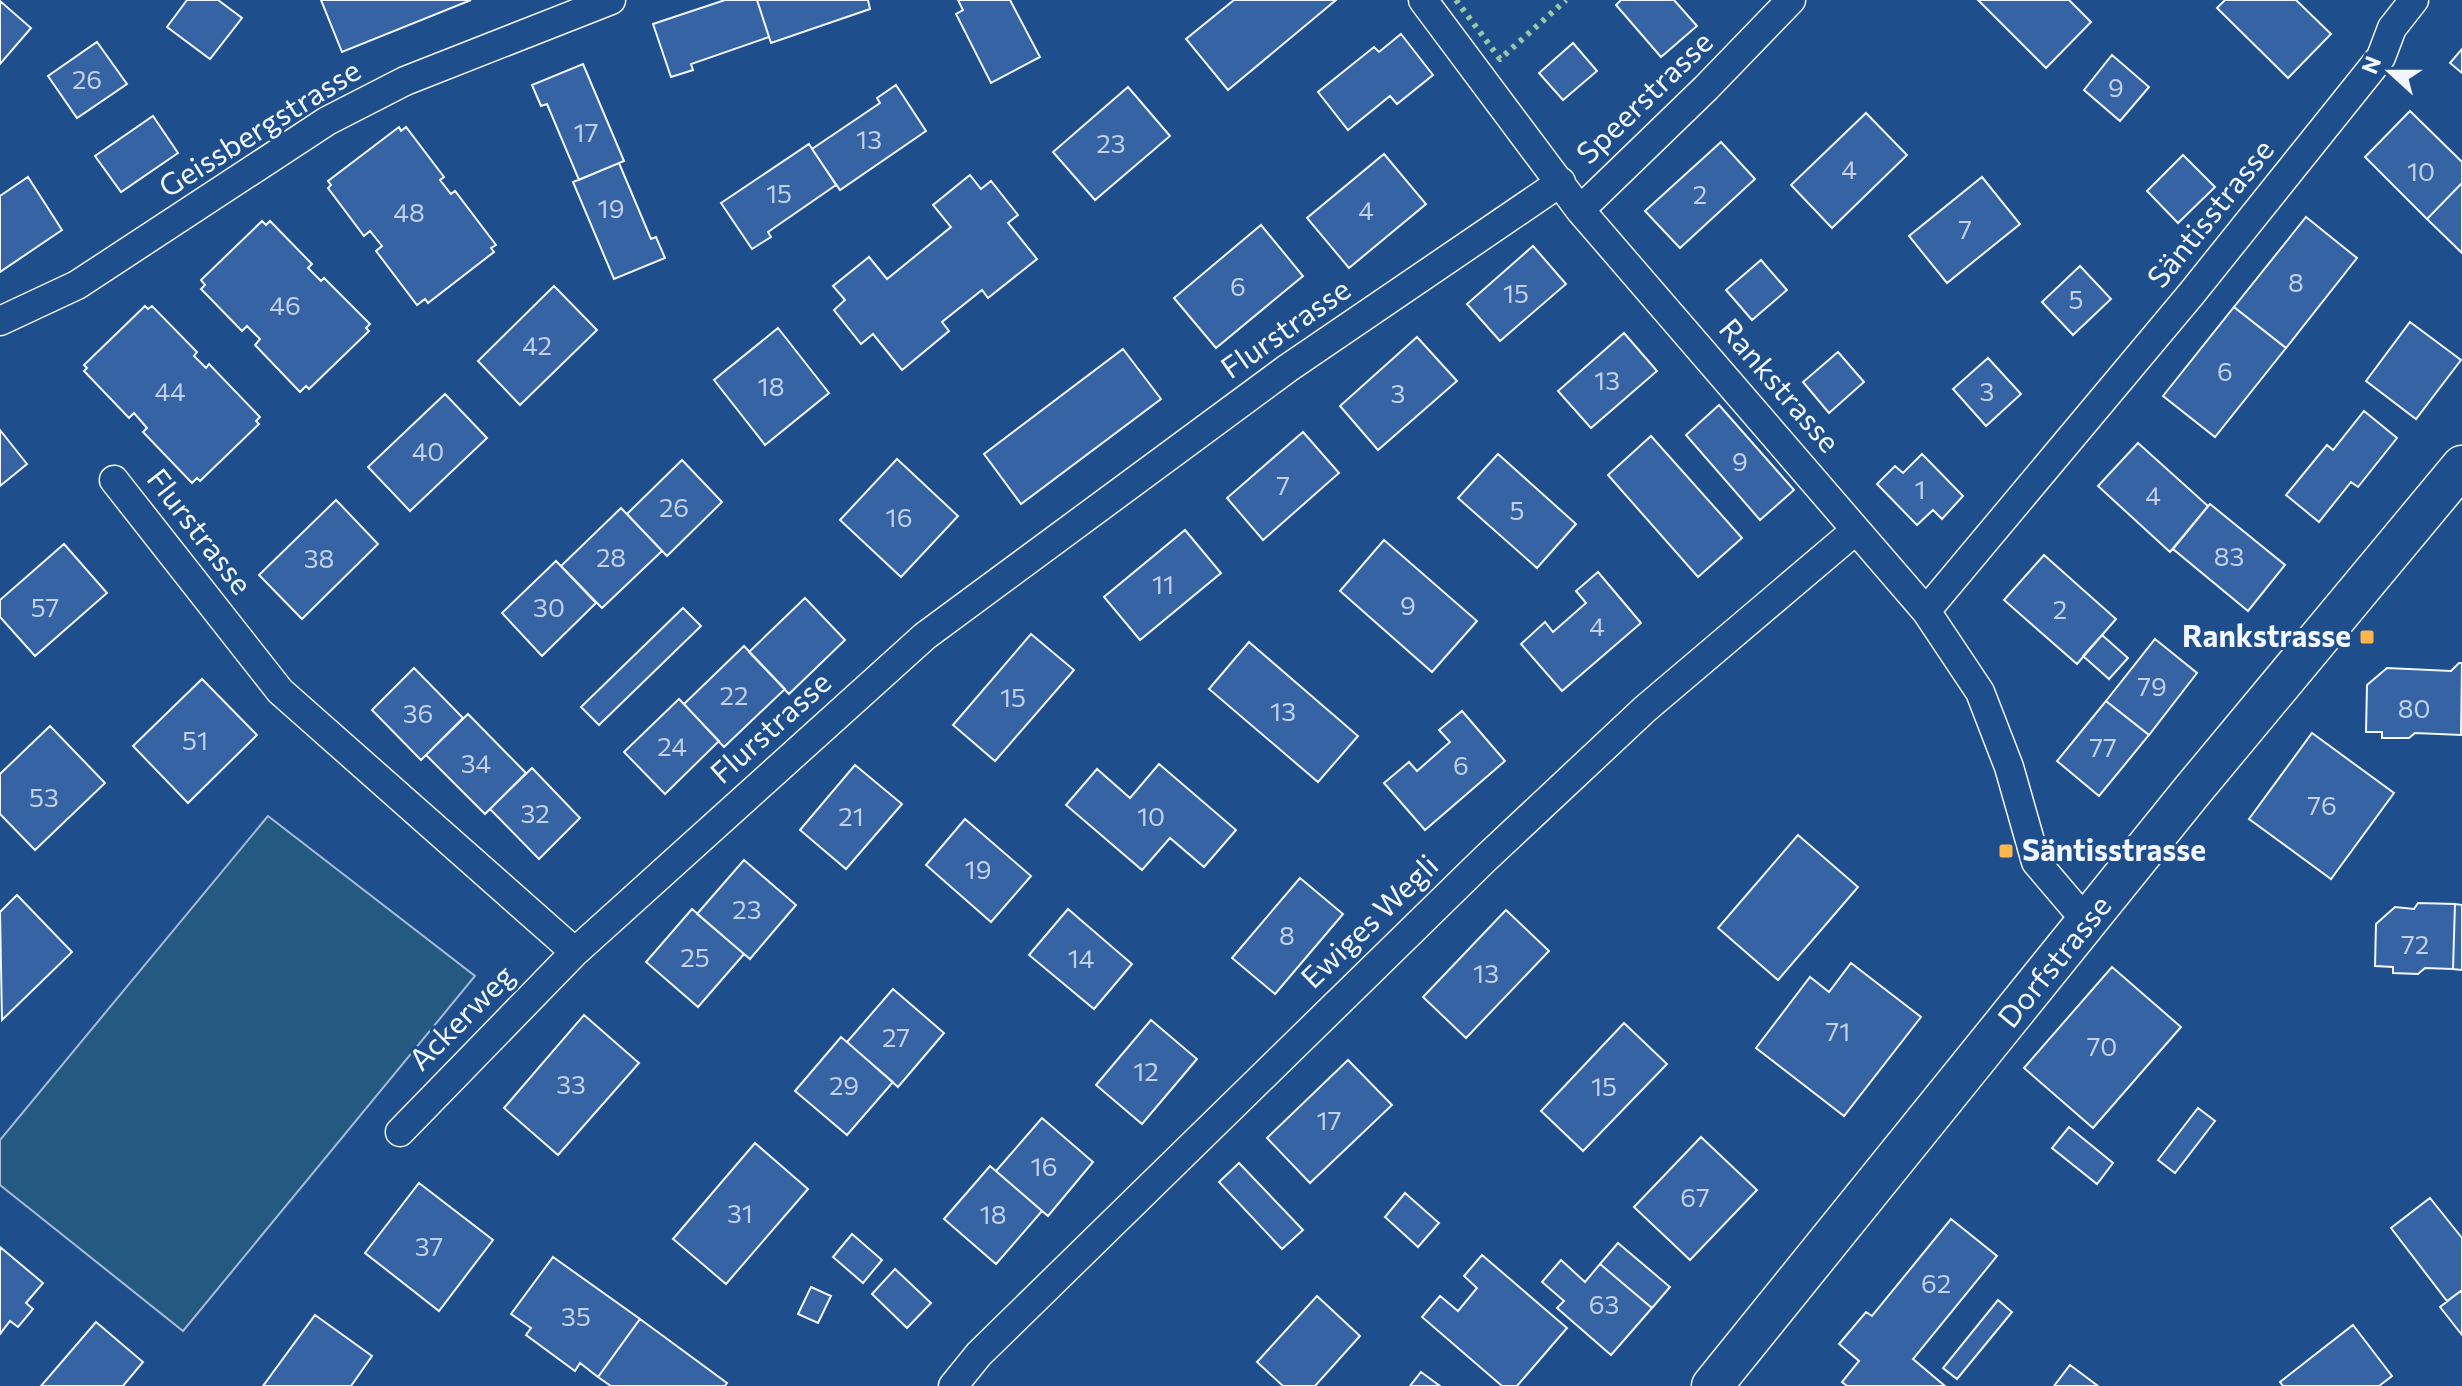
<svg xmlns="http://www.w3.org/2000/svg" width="2462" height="1386" font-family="Commissioner,sans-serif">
<rect width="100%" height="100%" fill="#1f4e8c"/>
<!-- green -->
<path fill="#245a82" stroke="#a8bbd7" stroke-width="2" d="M 268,816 L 475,976 L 183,1331 L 0,1185 L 0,1140 Z"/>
<!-- building -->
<path fill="#3563a3" stroke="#f2f6ff" stroke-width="2" d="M 187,0 L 218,0 L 242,18 L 210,59 L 167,27 Z
M 321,0 L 471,0 L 342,52 Z
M 725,0 L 757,0 L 769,37 L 691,64 L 693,70 L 671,77 L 653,24 Z
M 757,0 L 868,0 L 870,9 L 771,43 Z
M 958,0 L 1010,0 L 1040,57 L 991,83 L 956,14 L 963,10 Z
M 1234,0 L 1336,0 L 1228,90 L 1186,39 Z
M 1621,0 L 1674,0 L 1697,26 L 1661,57 L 1616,5 Z
M 1978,0 L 2069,0 L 2091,22 L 2046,68 Z
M 2225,0 L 2296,0 L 2331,34 L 2288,78 L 2217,8 Z
M 0,1 L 31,28 L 0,64 Z
M 1401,34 L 1433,75 L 1397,104 L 1390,96 L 1348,130 L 1318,92 L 1374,47 L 1379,52 Z
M 97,42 L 127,84 L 77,118 L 48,76 Z
M 1573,43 L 1597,71 L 1563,100 L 1539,73 Z
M 2462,49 L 2462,73 L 2450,63 Z
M 2112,55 L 2149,87 L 2120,121 L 2084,90 Z
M 583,64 L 624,161 L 579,180 L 547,104 L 541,106 L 532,85 Z
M 896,85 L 926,131 L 840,190 L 812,149 L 880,103 L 877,98 Z
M 1128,87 L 1170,136 L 1095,200 L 1053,152 Z
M 2410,111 L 2462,162 L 2462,183 L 2427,219 L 2365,157 Z
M 1866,113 L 1907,155 L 1832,228 L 1791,185 Z
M 153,116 L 178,153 L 121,192 L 95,156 Z
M 399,127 L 401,131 L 406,127 L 444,177 L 440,180 L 451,194 L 455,191 L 496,245 L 491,248 L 494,252 L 428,303 L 425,299 L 417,305 L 376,251 L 382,246 L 370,231 L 364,236 L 328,188 L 331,185 L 328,181 Z
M 1721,142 L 1755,179 L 1680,248 L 1645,211 Z
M 809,144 L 836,185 L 768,232 L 771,237 L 752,249 L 721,203 Z
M 1384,154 L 1426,204 L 1349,268 L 1307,218 Z
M 2183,155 L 2215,187 L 2178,223 L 2147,191 Z
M 619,163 L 651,239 L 656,237 L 665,258 L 614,279 L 573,182 Z
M 970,175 L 981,189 L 991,181 L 1018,215 L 1008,223 L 1037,259 L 988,298 L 982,290 L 942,322 L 949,331 L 902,370 L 873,334 L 861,344 L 834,310 L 845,300 L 833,286 L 869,257 L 887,279 L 951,227 L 933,205 Z
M 28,177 L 62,230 L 0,272 L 0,196 Z
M 1982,177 L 2020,224 L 1947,283 L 1909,236 Z
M 2462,183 L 2462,253 L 2427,219 Z
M 2306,217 L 2357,258 L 2286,348 L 2234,307 Z
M 262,221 L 266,225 L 270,221 L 312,264 L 308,268 L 321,281 L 324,278 L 370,324 L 366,328 L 369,331 L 309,389 L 306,386 L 300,392 L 255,345 L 260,339 L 247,326 L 242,331 L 201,289 L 205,285 L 201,280 Z
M 1261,225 L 1303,276 L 1216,348 L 1174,298 Z
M 1533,246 L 1566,284 L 1500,341 L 1467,304 Z
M 1761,260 L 1787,290 L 1752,320 L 1726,290 Z
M 2080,266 L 2111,299 L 2073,335 L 2042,302 Z
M 554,286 L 597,330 L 520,405 L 478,361 Z
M 145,306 L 148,309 L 152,306 L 197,352 L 194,356 L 206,368 L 209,364 L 260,417 L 256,421 L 259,424 L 200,481 L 197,478 L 192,483 L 143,432 L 147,428 L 134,413 L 129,418 L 84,371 L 87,368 L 84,365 Z
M 2234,307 L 2286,348 L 2215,437 L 2163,396 Z
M 2410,322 L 2461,360 L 2416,419 L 2366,381 Z
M 778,328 L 829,393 L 765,445 L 714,380 Z
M 1624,333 L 1657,371 L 1591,428 L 1558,391 Z
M 1417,337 L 1457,381 L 1378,450 L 1340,406 Z
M 1123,349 L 1161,399 L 1021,504 L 984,454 Z
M 1838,352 L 1864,382 L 1829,413 L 1803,382 Z
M 1988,358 L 2021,394 L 1986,426 L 1953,389 Z
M 445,394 L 487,438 L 410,511 L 368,467 Z
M 1719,405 L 1794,490 L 1760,520 L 1686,435 Z
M 2364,411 L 2397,438 L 2358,487 L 2351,482 L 2319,522 L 2286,495 L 2327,445 L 2333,450 Z
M 0,430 L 27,464 L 0,486 Z
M 1303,432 L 1339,473 L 1263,540 L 1227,498 Z
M 1651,436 L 1742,538 L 1698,577 L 1608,475 Z
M 2138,443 L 2208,506 L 2170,552 L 2098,486 Z
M 1498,454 L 1576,524 L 1537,568 L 1458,498 Z
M 1922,454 L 1963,496 L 1942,519 L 1933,510 L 1917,525 L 1877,484 L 1895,466 L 1903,473 Z
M 897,459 L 958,516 L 901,577 L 840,520 Z
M 682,460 L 722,502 L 667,556 L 627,514 Z
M 336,500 L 378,544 L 302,619 L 259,575 Z
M 2210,504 L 2285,565 L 2248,611 L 2173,549 Z
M 621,508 L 662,551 L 602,608 L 561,566 Z
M 1185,530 L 1221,573 L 1140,640 L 1104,597 Z
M 1384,540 L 1477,621 L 1432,672 L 1340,591 Z
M 64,544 L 107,593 L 35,656 L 0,617 L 0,600 Z
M 2044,555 L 2116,619 L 2077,664 L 2004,600 Z
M 556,561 L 596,603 L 542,656 L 502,613 Z
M 1598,572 L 1641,623 L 1562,691 L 1521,644 L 1545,622 L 1553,632 L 1586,603 L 1576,591 Z
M 805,598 L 845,640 L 789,694 L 749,652 Z
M 683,608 L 701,626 L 599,725 L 581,707 Z
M 1031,634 L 1074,670 L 995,761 L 953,725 Z
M 2102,635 L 2128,658 L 2109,679 L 2083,656 Z
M 2155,639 L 2197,673 L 2149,735 L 2106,701 Z
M 1249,642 L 1358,736 L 1318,782 L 1209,689 Z
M 744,646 L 785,689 L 724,747 L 684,704 Z
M 2459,663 L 2462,663 L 2461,735 L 2415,733 L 2409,738 L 2382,738 L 2382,732 L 2366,732 L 2367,685 L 2387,668 L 2451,671 Z
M 414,668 L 463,718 L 421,760 L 372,710 Z
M 202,679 L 257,735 L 188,803 L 133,746 Z
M 679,699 L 719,741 L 665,794 L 624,752 Z
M 2106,701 L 2149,735 L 2099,796 L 2057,761 Z
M 1462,711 L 1505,761 L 1425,830 L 1384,783 L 1409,762 L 1417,771 L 1450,742 L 1439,730 Z
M 468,714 L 526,773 L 485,814 L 426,755 Z
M 50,726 L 105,783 L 35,850 L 0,814 L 0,774 Z
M 2312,733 L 2394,793 L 2331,879 L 2249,819 Z
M 1159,764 L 1236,830 L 1204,867 L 1170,838 L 1142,870 L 1066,805 L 1097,769 L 1130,798 Z
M 855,765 L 902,804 L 846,869 L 800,830 Z
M 532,768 L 580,818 L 539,859 L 490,809 Z
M 965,819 L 1031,876 L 991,922 L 926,865 Z
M 1798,835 L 1858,887 L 1778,980 L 1718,928 Z
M 744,860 L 796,905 L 750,959 L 697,914 Z
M 1300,878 L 1343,914 L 1275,994 L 1232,958 Z
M 17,895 L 72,952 L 2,1020 L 0,912 Z
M 2418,903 L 2455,904 L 2453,969 L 2425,968 L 2418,974 L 2393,973 L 2393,967 L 2375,966 L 2376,924 L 2395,907 L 2414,909 Z
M 2455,904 L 2462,905 L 2462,970 L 2453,969 Z
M 692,909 L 744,954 L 698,1007 L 646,962 Z
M 1068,909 L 1132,964 L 1094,1009 L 1029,955 Z
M 1506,910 L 1549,951 L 1466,1038 L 1423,997 Z
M 1851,963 L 1921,1017 L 1844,1116 L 1756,1048 L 1810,977 L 1829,992 Z
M 2112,967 L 2181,1027 L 2093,1128 L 2024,1068 Z
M 893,989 L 944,1033 L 898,1087 L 847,1042 Z
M 584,1015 L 639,1063 L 558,1155 L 504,1108 Z
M 1151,1020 L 1197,1059 L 1142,1124 L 1096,1085 Z
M 1624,1023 L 1667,1064 L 1583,1151 L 1541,1111 Z
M 841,1037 L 893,1082 L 847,1135 L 795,1091 Z
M 1348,1060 L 1392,1105 L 1310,1183 L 1267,1138 Z
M 2198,1108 L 2215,1121 L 2175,1173 L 2158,1160 Z
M 1042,1118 L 1093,1162 L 1048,1216 L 996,1171 Z
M 2069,1127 L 2113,1163 L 2097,1184 L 2052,1148 Z
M 1701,1137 L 1757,1190 L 1690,1260 L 1634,1207 Z
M 755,1143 L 808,1189 L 726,1284 L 673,1239 Z
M 1239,1163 L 1303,1230 L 1282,1249 L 1219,1182 Z
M 990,1166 L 1042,1211 L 996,1264 L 944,1219 Z
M 419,1183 L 493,1240 L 439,1311 L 365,1253 Z
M 1405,1193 L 1439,1223 L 1418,1247 L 1385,1217 Z
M 2430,1198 L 2462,1238 L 2462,1290 L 2447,1301 L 2391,1228 Z
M 1951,1219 L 1997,1256 L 1913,1359 L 1945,1386 L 1847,1386 L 1842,1382 L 1859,1361 L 1839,1344 L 1866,1312 L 1872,1316 Z
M 852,1234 L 882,1260 L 863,1283 L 833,1257 Z
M 1618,1243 L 1670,1287 L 1652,1308 L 1600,1264 Z
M 0,1247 L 43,1283 L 26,1303 L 33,1309 L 18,1327 L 10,1321 L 0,1334 Z
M 1482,1255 L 1567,1328 L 1517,1386 L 1502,1386 L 1422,1317 L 1440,1296 L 1458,1311 L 1477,1288 L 1464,1276 Z
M 553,1257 L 640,1319 L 598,1377 L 580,1363 L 575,1371 L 526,1335 L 531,1328 L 511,1314 Z
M 1561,1260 L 1585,1282 L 1600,1264 L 1652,1308 L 1611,1355 L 1557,1308 L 1564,1301 L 1542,1282 Z
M 895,1269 L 931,1303 L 907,1328 L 872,1294 Z
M 811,1287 L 831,1296 L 818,1323 L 798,1314 Z
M 2462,1290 L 2462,1335 L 2440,1307 Z
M 1317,1296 L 1360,1336 L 1315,1386 L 1283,1386 L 1257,1362 Z
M 1998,1300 L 2012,1312 L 1957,1379 L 1943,1368 Z
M 315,1315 L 372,1356 L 351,1386 L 263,1386 Z
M 640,1319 L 727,1383 L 725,1386 L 611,1386 L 598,1377 Z
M 96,1322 L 143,1362 L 123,1386 L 41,1386 Z
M 2353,1325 L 2392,1376 L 2379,1386 L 2283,1386 L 2280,1382 Z
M 2070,1365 L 2098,1386 L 2054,1386 Z
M 1421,1372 L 1440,1386 L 1410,1386 Z"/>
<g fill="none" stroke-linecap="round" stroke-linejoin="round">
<defs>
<path id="minor" d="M 1423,0 L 1580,210 L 1926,611 L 1980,692 L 2009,767 L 2036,862 L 2087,922
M 1580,210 L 1706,88 L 1791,0
M 0,321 L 77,285 L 327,121 L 405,81 L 611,0
M 114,480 L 280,691 L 575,952
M 1926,611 L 2192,293 L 2381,57 L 2392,28 L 2414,0
M 400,1132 L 575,952 L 925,636 L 1288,368 L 1561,182
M 953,1386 L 979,1354 L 1485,859 L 1645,709 L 1856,530"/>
<path id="secondary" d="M 1712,1386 L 2192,791 L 2462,466"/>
</defs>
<!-- minor casing -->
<use href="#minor" stroke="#f2f6ff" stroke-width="31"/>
<!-- secondary casing -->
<use href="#secondary" stroke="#f2f6ff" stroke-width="43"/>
<!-- minor -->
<use href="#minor" stroke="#1f4e8c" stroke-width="28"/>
<!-- secondary -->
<use href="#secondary" stroke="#1f4e8c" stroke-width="40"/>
<!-- hedge -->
<path stroke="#97c8a6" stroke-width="6" stroke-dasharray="4 6" stroke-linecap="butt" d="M 1456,0 L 1500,59 L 1566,0"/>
</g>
<!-- markers -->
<g fill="#ffb74d" stroke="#1f4e8c" stroke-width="3">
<rect x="2359" y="629" width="16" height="16" rx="4"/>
<rect x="1998" y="843" width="16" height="16" rx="4"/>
</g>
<g text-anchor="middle" stroke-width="6" stroke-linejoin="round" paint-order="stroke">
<!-- number labels -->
<g font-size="26" fill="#c3d1e8">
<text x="87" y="89">26</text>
<text x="2116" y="97">9</text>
<text x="586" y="142">17</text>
<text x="869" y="149">13</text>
<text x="1111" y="153">23</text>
<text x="1849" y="179">4</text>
<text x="2421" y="181">10</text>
<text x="779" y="203">15</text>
<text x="1700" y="204">2</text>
<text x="611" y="218">19</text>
<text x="1366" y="220">4</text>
<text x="409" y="222">48</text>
<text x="1965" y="239">7</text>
<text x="2296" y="292">8</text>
<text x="1238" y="296">6</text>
<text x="1516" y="303">15</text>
<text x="2076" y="309">5</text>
<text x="285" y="315">46</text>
<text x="537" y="355">42</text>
<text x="2225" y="381">6</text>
<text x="1607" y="390">13</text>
<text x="771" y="396">18</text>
<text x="170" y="401">44</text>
<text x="1987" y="401">3</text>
<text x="1398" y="403">3</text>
<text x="428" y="461">40</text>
<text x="1740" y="471">9</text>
<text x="1283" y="495">7</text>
<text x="1920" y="499">1</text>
<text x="2153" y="505">4</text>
<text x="674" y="517">26</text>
<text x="1517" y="520">5</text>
<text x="899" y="527">16</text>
<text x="2229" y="566">83</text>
<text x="611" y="567">28</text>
<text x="319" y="568">38</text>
<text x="1163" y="594">11</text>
<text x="1408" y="615">9</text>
<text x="45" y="617">57</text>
<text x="549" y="617">30</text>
<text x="2060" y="619">2</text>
<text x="1597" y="636">4</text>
<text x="2152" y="696">79</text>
<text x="734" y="705">22</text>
<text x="1013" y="707">15</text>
<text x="2414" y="718">80</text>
<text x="1283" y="721">13</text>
<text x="418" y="723">36</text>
<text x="195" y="750">51</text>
<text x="672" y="756">24</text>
<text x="2103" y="757">77</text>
<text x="476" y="773">34</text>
<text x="1461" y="775">6</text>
<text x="44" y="807">53</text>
<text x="2322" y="815">76</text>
<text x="535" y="823">32</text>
<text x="851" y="826">21</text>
<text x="1151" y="826">10</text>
<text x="978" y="879">19</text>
<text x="747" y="919">23</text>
<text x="1287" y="945">8</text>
<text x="2415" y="954">72</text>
<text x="695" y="967">25</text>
<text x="1081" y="968">14</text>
<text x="1486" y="983">13</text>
<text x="1838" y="1041">71</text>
<text x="896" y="1047">27</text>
<text x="2102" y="1056">70</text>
<text x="1146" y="1081">12</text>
<text x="571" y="1094">33</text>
<text x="844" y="1095">29</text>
<text x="1604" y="1096">15</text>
<text x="1329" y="1130">17</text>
<text x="1044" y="1176">16</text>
<text x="1695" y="1207">67</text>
<text x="740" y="1223">31</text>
<text x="993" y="1224">18</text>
<text x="429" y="1256">37</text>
<text x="1936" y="1293">62</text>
<text x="1604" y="1314">63</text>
<text x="576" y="1326">35</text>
</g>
<!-- street labels -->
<g font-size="30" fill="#f2f6ff" stroke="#1f4e8c">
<text transform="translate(1645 98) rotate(-44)" y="10">Speerstrasse</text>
<text transform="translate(260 129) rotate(-32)" y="10">Geissbergstrasse</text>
<text transform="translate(2211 214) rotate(-51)" y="10">Säntisstrasse</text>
<text transform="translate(1286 329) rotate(-35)" y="10">Flurstrasse</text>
<text transform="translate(1779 386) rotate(49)" y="10">Rankstrasse</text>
<text transform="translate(199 532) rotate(52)" y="10">Flurstrasse</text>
<text transform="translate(771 728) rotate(-42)" y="10">Flurstrasse</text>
<text transform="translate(1370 922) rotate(-44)" y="10">Ewiges Wegli</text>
<text transform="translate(2055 962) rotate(-51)" y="10">Dorfstrasse</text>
<text transform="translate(462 1018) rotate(-45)" y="10">Ackerweg</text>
</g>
<!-- poi labels -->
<g font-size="30" font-weight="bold" fill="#f2f6ff" stroke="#1f4e8c" text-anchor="end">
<text x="2351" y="647">Rankstrasse</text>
<text x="2022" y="861" text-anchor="start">Säntisstrasse</text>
</g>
</g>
<!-- north arrow -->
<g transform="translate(2390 72) rotate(291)" stroke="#1f4e8c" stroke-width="6" paint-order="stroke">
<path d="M0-6L14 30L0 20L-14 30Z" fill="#f2f6ff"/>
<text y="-12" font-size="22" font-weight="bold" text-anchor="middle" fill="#f2f6ff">N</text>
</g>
</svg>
